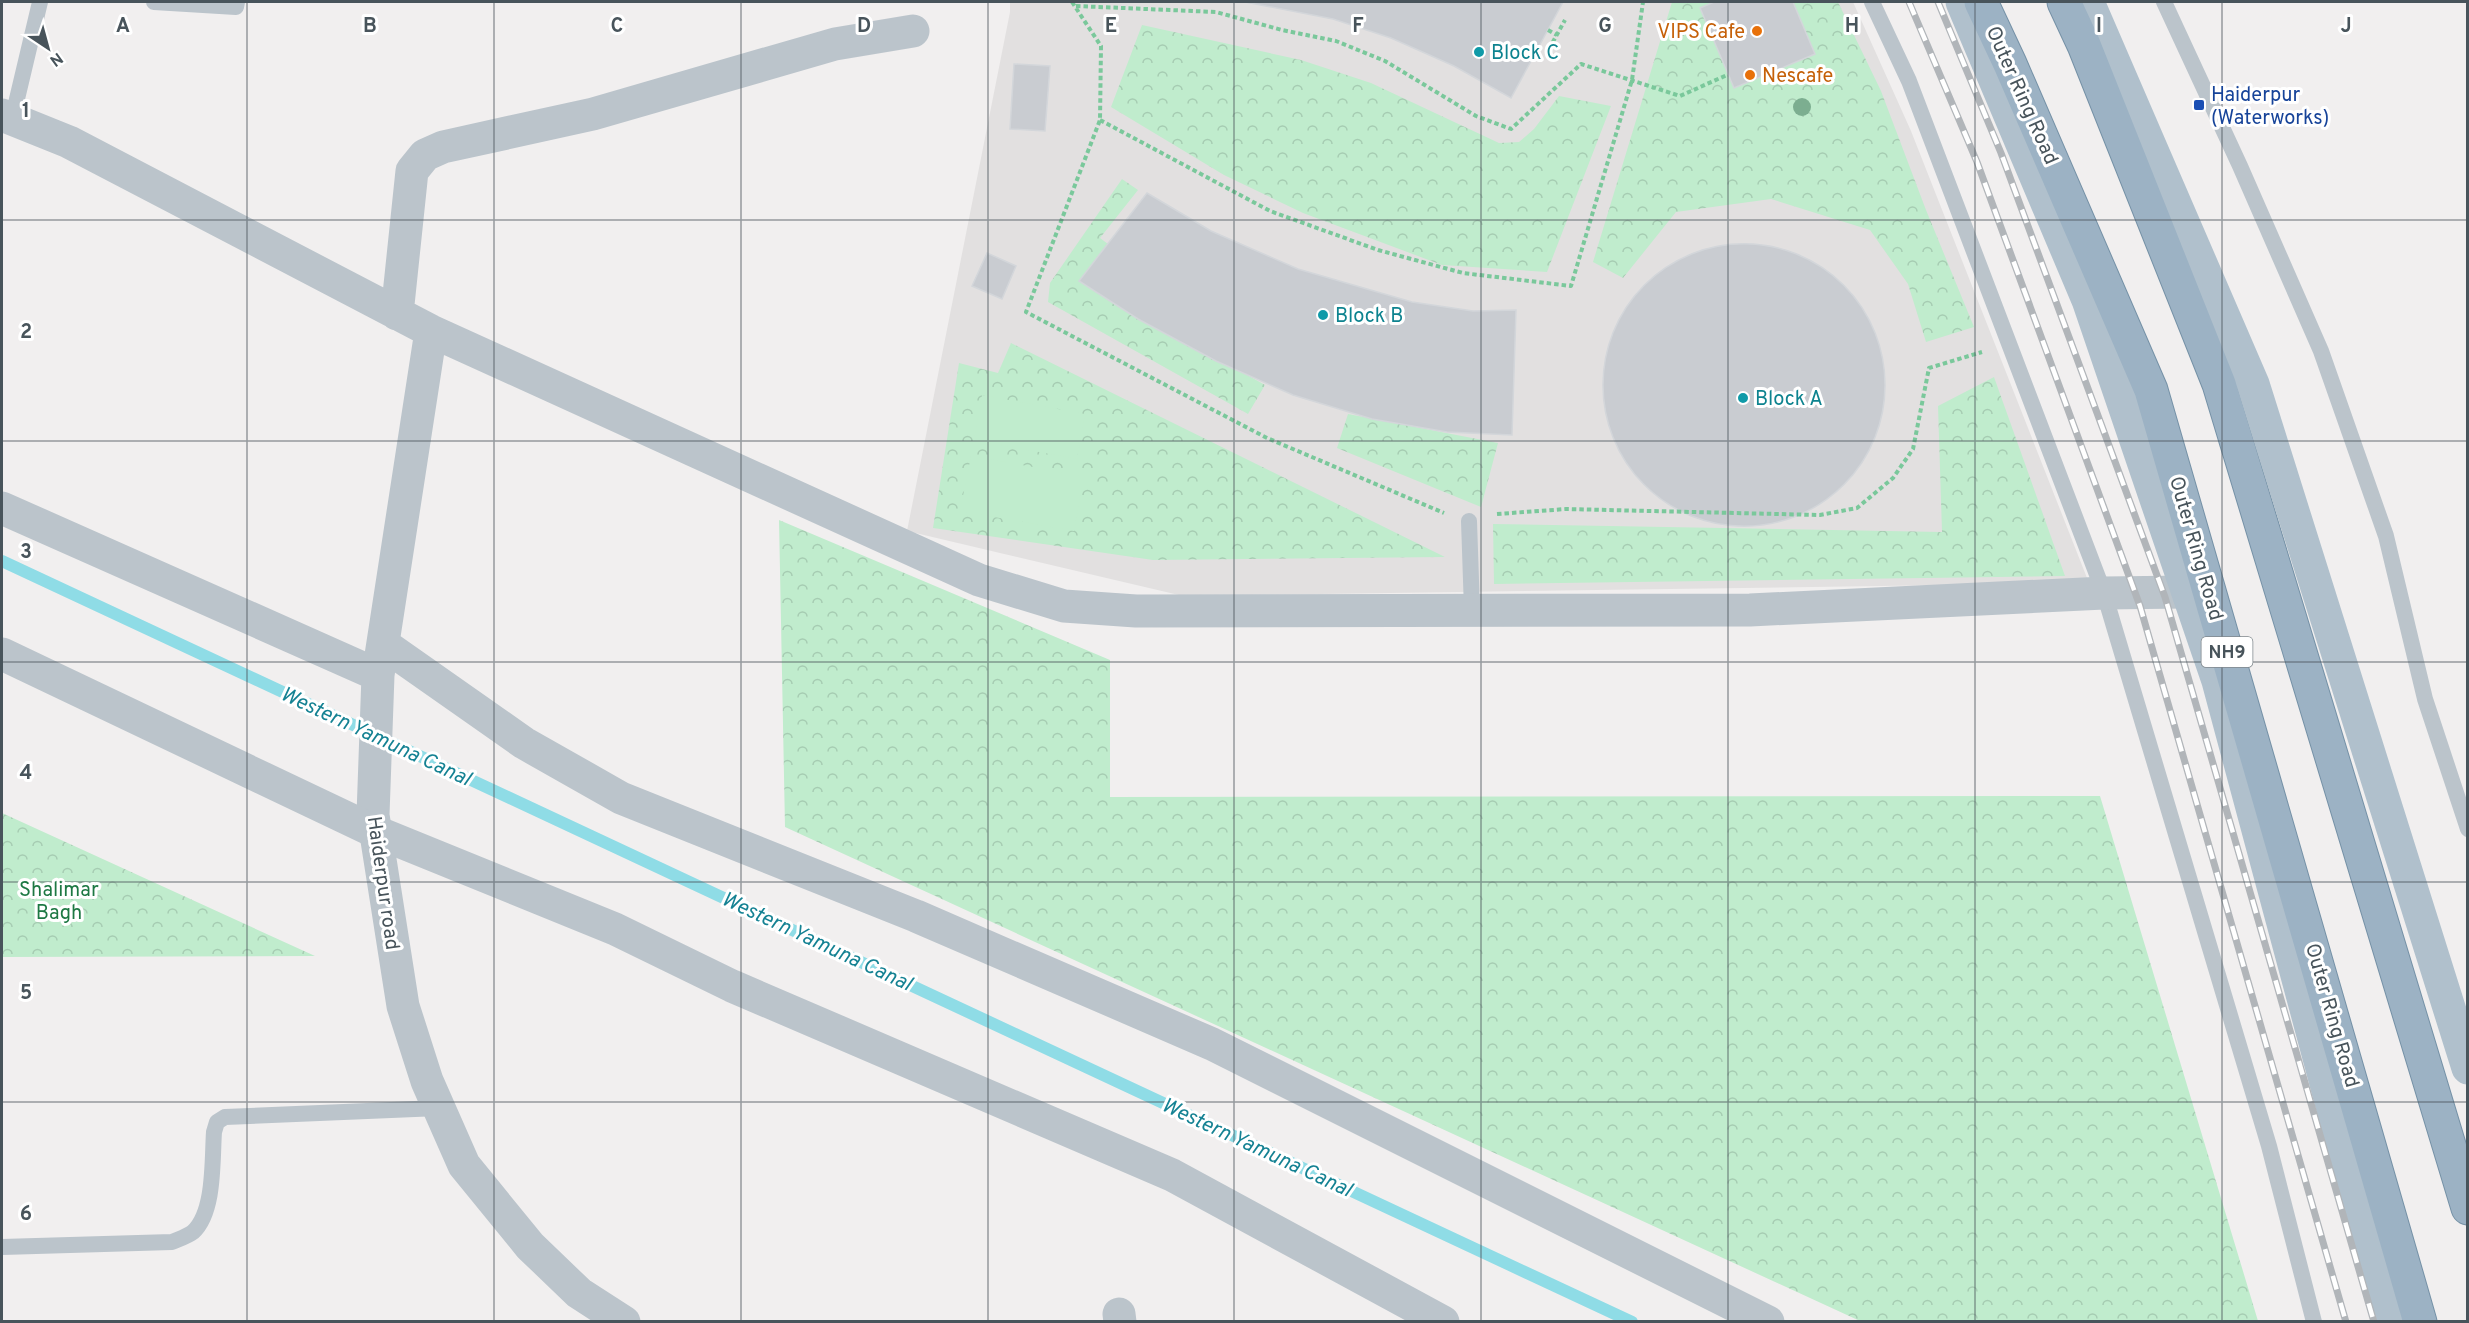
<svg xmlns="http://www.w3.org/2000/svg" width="2469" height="1323" font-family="Overpass,sans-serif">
<defs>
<pattern id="forest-crowns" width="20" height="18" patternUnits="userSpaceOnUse" patternTransform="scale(1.5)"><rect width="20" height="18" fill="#c0eccd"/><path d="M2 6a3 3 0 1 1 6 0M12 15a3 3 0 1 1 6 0" fill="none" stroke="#a6ccb2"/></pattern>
</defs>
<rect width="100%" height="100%" fill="#f1efef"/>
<!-- education -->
<path fill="#e2e0e0" d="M 1010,2 L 1853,2 L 1911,131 L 2089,583 L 1183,596 L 907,531 L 1010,12 Z"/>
<!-- forest -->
<path fill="url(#forest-crowns)" d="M 1672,2 L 1838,2 L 1881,91 L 1926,210 L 1974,327 L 1926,342 L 1908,284 L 1870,230 L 1771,199 L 1676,212 L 1623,278 L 1593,262 Z
M 1142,25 L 1301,60 L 1371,83 L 1499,143 L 1519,142 L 1534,129 L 1559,96 L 1611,106 L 1547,272 L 1442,265 L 1303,213 L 1224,175 L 1111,107 Z
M 1122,179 L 1138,190 L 1100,238 L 1116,250 L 1091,288 L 1265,385 L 1248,414 L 1048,302 L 1050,283 Z
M 1011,343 L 1445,557 L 1153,560 L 933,528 L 959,363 L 998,373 Z
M 1994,377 L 2065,576 L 1494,584 L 1493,524 L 1942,532 L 1938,406 Z
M 1348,414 L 1498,443 L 1481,507 L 1337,448 Z
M 779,520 L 1110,660 L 1110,797 L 2100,796 L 2258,1321 L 1860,1321 L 785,827 Z
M 2,813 L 315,956 L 2,957 Z"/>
<!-- pitch -->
<path fill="#c0eccd" d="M 982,395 L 1085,414 L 1077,459 L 974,440 Z
M 971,456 L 1084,476 L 1074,531 L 960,511 Z"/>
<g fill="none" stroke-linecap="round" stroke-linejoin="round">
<!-- stream -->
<path stroke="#8fdce6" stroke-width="12" d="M 2,561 L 1632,1322"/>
</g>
<!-- building -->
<path fill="#c9ccd1" stroke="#d3d6da" stroke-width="1.5" d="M 1245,2 L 1563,2 L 1511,98 L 1454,66 L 1391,38 L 1333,19 Z
M 1714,2 L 1793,2 L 1815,54 L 1734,88 L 1700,8 Z
M 1014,64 L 1050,66 L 1045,131 L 1010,129 Z
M 1147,193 L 1211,231 L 1298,269 L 1412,302 L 1473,311 L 1516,310 L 1512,435 L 1447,432 L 1372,419 L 1293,395 L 1216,361 L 1138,319 L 1079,281 Z
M1603 385a141 141 0 1 1 282 0a141 141 0 1 1-282 0Z
M 987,253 L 1016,266 L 1002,299 L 972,286 Z"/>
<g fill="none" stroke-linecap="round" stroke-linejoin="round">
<defs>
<path id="trunk" d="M 1981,2 L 2010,64 L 2151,390 L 2420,1322
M 2064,2 L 2084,45 L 2219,384 L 2468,1208"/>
</defs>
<!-- trunk casing -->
<use href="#trunk" stroke="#7591a6" stroke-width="35"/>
<!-- path -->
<path stroke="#7ac89b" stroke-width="4" stroke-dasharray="4.5 3" stroke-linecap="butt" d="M 1072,2 L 1101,46 L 1100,120 L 1026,312 L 1267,438 L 1444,513
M 1076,6 L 1216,12 L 1282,30 L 1336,41 L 1385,61 L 1476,116 L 1511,129 L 1581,64 L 1680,96 L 1727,75
M 1548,30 L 1557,35
M 1549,49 L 1565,20
M 1100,120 L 1270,211 L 1378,250 L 1463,273 L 1571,286 L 1632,80 L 1643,2
M 1497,514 L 1566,509 L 1820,515 L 1857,508 L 1893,478 L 1913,449 L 1929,368 L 1982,352"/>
<!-- service -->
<path stroke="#bbc4cb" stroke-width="16" d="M 154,2 L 236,7 L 237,2
M 1872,2 L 1909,81 L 2104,593 L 2269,1146 L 2314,1322
M 2164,2 L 2240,166 L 2321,351 L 2386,536 L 2425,699 L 2468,829
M 12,120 L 40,2
M 1469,521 L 1472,610
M 2,1247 L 172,1242 C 179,1239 188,1236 193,1232 C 215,1212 212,1160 214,1132 L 217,1122 L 225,1117 L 439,1108"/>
<!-- minor -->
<path stroke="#bbc4cb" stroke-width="33" d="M 2,115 L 69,142 L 431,331 L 979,580 L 1064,606 L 1136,611 L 1750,610 L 2104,593 L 2187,592
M 397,314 L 412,171 L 425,155 L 443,147 L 593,114 L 835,44 L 913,31
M 431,331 L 378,675 L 373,815 L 403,1006 L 427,1081 L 464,1165 L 530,1246 L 579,1293 L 624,1322
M 2,508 L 378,675
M 383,644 L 524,743 L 621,798 L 916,916 L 1212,1044 L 1768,1322
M 1119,1314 L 1120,1322"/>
<!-- tertiary -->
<path stroke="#bbc4cb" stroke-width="33" d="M 2,654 L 374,831 L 615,929 L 732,986 L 1172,1175 L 1443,1322"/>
<!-- primary -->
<path stroke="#b0c0cc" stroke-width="33" d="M 1962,2 L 2088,300 L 2218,681 L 2390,1322
M 2088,2 L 2253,384 L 2468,1068"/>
<!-- trunk -->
<use href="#trunk" stroke="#9cb2c4" stroke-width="33"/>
<defs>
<path id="rail" d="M 1909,2 L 1977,162 L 2140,606 L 2346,1322
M 1938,2 L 2001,153 L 2165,597 L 2374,1322"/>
</defs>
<!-- rail casing -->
<use href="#rail" stroke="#b1b5b9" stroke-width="7"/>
<!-- rail -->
<use href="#rail" stroke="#fff" stroke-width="4.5" stroke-dasharray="14" stroke-linecap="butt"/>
</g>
<!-- trees -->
<circle fill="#7cae90" cx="1802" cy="107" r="9"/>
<!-- grid -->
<path fill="none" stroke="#48545b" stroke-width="1.5" stroke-opacity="0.55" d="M 247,2 L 247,1322M 494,2 L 494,1322M 741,2 L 741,1322M 988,2 L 988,1322M 1234,2 L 1234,1322M 1481,2 L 1481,1322M 1728,2 L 1728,1322M 1975,2 L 1975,1322M 2222,2 L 2222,1322M 2,220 L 2468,220M 2,441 L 2468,441M 2,662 L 2468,662M 2,882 L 2468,882M 2,1102 L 2468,1102"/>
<!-- markers -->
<g fill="#e8710a" stroke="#fff" stroke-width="2">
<circle cx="1757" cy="31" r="6"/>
<circle cx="1750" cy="75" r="6"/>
</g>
<g fill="#0f9aa8" stroke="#fff" stroke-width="2">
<circle cx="1479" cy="52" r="6"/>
<circle cx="1323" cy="315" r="6"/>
<circle cx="1743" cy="398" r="6"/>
</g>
<rect fill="#1a4fb4" stroke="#fff" stroke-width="2" x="2193" y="99" width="12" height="12" rx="3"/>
<g text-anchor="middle" stroke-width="6" stroke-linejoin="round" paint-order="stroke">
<!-- shield labels -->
<rect fill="#fff" stroke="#7f878c" stroke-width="1.5" x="2201.5" y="637" width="51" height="30" rx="4.5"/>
<g font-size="18" font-weight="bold" fill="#48545b">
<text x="2227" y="658">NH9</text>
</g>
<!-- food labels -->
<g font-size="20" fill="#c56008" stroke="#fff" text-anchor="end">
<text x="1745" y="38">VIPS Cafe</text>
<text x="1762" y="82" text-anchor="start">Nescafe</text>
</g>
<!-- culture labels -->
<g font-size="20" fill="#0d838f" stroke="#fff" text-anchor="start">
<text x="1491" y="59">Block C</text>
<text x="1335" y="322">Block B</text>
<text x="1755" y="405">Block A</text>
</g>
<!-- transit labels -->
<g font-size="20" fill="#164399" stroke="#fff" text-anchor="start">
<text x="2211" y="101">Haiderpur<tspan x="2211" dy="23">(Waterworks)</tspan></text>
</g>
<!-- street labels -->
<g font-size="20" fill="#48545b" stroke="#fff">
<text transform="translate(2023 95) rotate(66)" y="7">Outer Ring Road</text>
<text transform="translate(2197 548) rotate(74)" y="7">Outer Ring Road</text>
<text transform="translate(384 883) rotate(82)" y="7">Haiderpur road</text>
<text transform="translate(2333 1015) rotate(74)" y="7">Outer Ring Road</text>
</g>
<!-- park labels -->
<g font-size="20" fill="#1d7843" stroke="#fff">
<text x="59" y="896">Shalimar<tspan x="59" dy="23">Bagh</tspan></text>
</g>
<!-- water labels -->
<g font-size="21" font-style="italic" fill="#158293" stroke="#fff">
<text transform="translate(376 736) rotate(25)" y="7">Western Yamuna Canal</text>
<text transform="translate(817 941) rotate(25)" y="7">Western Yamuna Canal</text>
<text transform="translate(1257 1147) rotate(25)" y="7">Western Yamuna Canal</text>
</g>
</g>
<g font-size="20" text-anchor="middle" font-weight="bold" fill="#48545b" stroke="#fff" stroke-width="6" stroke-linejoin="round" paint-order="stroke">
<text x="123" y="32">A</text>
<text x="370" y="32">B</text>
<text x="617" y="32">C</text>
<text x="864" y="32">D</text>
<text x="1111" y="32">E</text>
<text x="1358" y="32">F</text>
<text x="1605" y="32">G</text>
<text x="1852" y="32">H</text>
<text x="2099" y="32">I</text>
<text x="2346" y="32">J</text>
<text x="26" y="117">1</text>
<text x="26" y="338">2</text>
<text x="26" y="558">3</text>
<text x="26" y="779">4</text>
<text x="26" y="999">5</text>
<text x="26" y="1220">6</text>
</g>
<!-- border -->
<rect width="2469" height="1323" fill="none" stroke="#48545b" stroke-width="6"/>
<!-- north arrow -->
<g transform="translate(48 48) rotate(144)" stroke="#ffffff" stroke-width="4.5" paint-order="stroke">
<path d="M0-4.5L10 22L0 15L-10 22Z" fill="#48545b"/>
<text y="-9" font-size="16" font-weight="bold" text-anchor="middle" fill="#48545b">N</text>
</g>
</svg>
